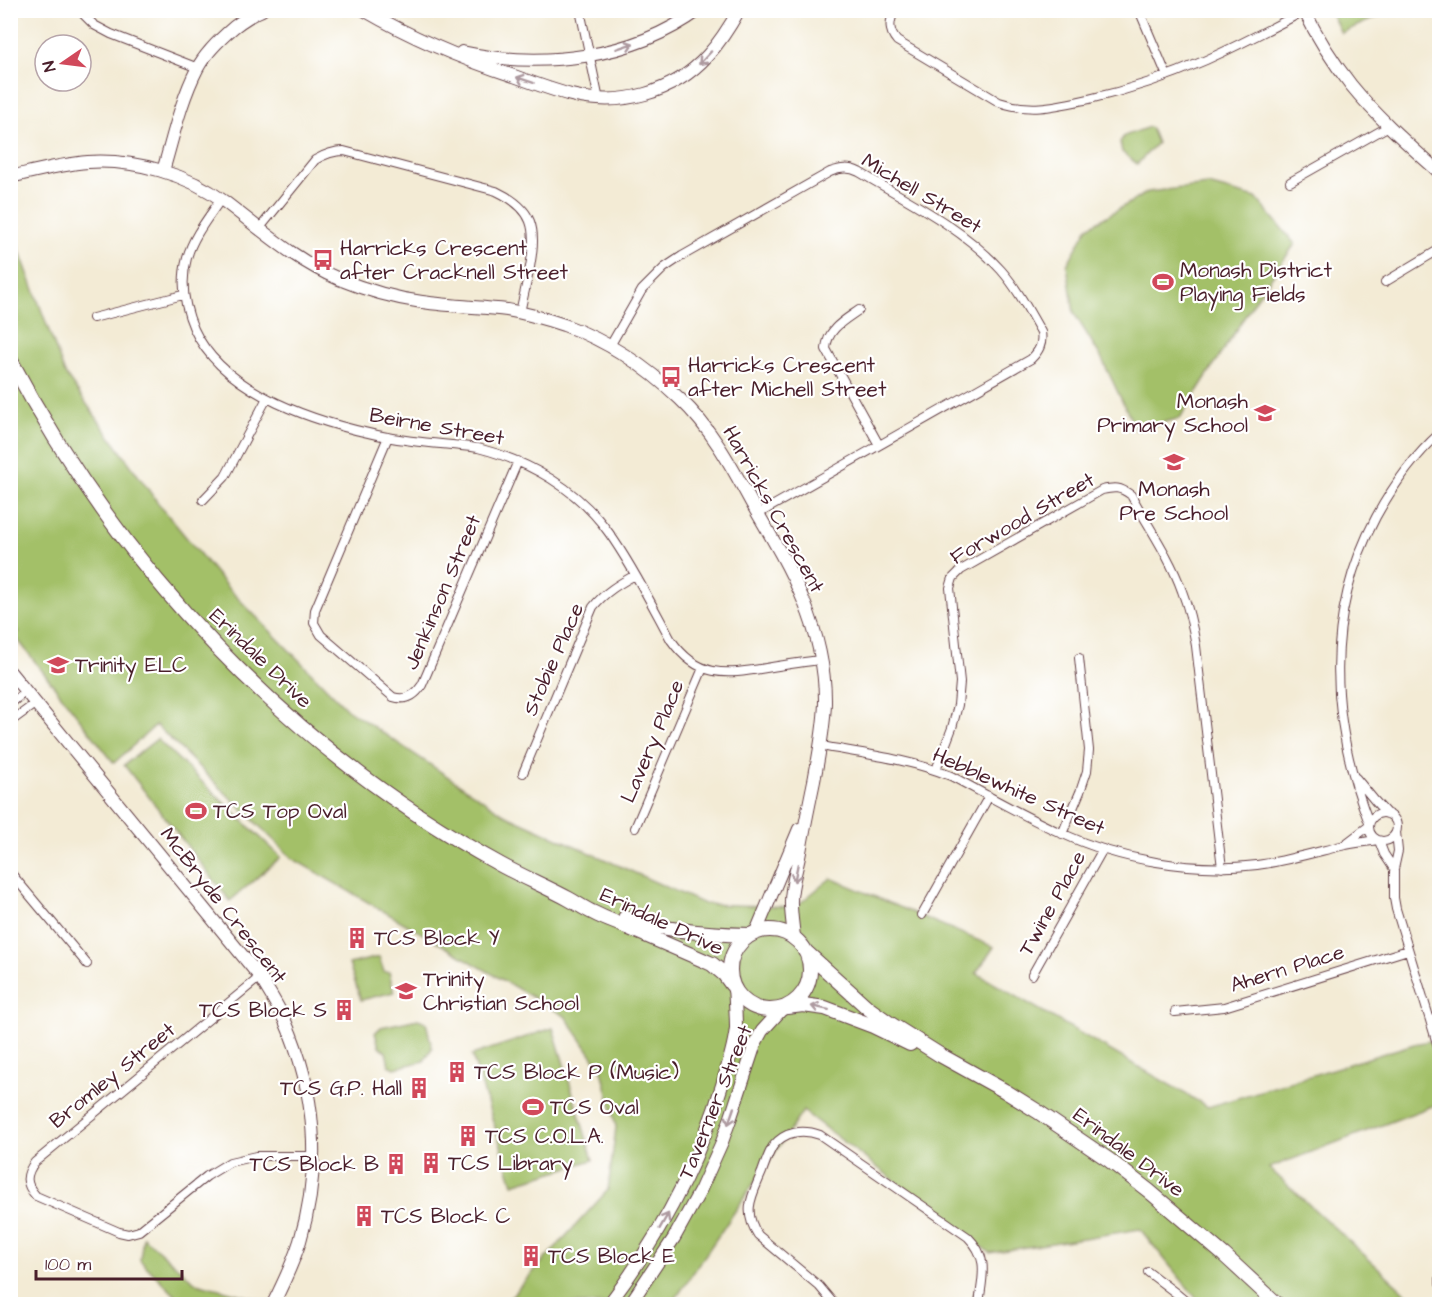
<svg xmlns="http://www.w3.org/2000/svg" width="1450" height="1315" font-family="'Architects Daughter',sans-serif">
<rect width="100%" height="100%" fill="#fff"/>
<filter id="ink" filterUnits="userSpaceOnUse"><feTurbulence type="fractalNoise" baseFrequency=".0167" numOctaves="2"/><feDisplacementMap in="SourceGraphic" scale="12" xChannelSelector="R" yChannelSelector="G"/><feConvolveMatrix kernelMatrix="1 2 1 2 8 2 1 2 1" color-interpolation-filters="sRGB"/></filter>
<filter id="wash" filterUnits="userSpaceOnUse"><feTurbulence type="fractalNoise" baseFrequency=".008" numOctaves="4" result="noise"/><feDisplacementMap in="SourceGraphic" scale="24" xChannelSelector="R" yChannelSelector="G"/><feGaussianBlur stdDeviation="1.35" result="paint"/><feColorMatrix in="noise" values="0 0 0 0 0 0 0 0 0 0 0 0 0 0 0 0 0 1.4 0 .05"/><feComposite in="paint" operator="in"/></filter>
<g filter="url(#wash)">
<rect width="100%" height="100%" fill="#f3ebd5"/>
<!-- green -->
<path fill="#a3c068" stroke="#76704a" stroke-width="1.5" d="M 1330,11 L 1391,11 L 1341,33 Z
M 1149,127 L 1151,128 L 1157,143 L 1137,164 L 1122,152 L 1120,142 L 1124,136 Z
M 1208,185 L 1256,198 L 1295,244 L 1256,299 L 1180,418 L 1136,430 L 1101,357 L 1074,313 L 1067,265 L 1088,227 L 1148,192 Z
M 10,225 L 65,374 L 158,503 L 227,587 L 347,709 L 504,814 L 704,904 L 795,907 L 831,878 L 994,947 L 976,973 L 1208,1107 L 1414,1044 L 1439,1039 L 1439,1105 L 1435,1105 L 1269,1168 L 1418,1304 L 1201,1304 L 1140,1229 L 990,1253 L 803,1111 L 672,1304 L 504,1304 L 608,1190 L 616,1127 L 602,1070 L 565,1016 L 293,859 L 156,725 L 114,763 L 11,631 L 20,632 L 10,629 Z
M 157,739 L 281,857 L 230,901 L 124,765 Z
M 379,957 L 384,972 L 389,972 L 394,992 L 361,1000 L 349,964 Z
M 418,1019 L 426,1022 L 432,1048 L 424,1061 L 395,1068 L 389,1065 L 386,1052 L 379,1046 L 375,1033 L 381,1027 Z
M 553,1028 L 593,1160 L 513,1184 L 472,1055 Z
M 143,1237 L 196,1283 L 277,1304 L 184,1304 L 140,1260 Z"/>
</g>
<g filter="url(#ink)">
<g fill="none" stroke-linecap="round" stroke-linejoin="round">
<defs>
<path id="street" d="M 79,10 L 94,25 L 111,34 L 198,68
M 580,10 L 599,100
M 895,10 C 889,21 888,31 897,41 L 999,102 C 1031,113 1056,106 1089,99 C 1129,90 1168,77 1206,60 C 1239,45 1272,28 1304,11
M 1139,10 L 1167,76
M 1290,182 L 1389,126
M 221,199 C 209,217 193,236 187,258 C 180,283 184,306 194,329 C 224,395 321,424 387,437 C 417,443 448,444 478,448 C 529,461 578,489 609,533 C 632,565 652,605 671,640 C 698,678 724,675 766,668 C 784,665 802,662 821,660
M 259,229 L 315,160 C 325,154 333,151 344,151 L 496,191 C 534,209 537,228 530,267 C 527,282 523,298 520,313
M 1385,282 L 1440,249
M 859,310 C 845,320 827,329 826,349 L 879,445
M 93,318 L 183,295
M 610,346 L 642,290 L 664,268 L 682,256 L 830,172 C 841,168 849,167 859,172 C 908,201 962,227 1001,270 C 1017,288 1029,311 1041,332 C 1043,344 1039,351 1031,359 L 758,514
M 388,437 L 315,610 L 314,623 L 321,635 L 393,697 C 406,701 415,696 422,685 L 518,461
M 203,500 L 225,477 L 267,398
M 10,704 L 26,691
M 10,722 L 36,703
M 821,746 C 865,754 909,759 951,776 C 987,795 1023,816 1061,833 C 1119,860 1193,873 1257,865 C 1286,861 1313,853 1341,846 C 1353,843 1366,842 1377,840
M 936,770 L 952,728 L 958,705 L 960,682 L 950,588 L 953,578 L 961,570 L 1102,490 C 1115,487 1120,487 1131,495 C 1148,526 1170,557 1182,591 C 1189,609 1193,627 1196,646 L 1222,868
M 523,773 L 593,607 C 605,592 619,584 635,575
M 1356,778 L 1375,801 L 1387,814
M1369 827a14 14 0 1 1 28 0a14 14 0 1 1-28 0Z
M 1369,823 C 1330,721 1323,617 1376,517 C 1393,486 1413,457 1440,433
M 635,828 L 703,668
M 1396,832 L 1398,851 L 1394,869 L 1394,898 L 1396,909 L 1440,1053
M 1062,834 L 1080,792 L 1087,771 L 1089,750 L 1079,658
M 1379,841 L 1384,854 L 1394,869
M 1344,845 L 1369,826
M 10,872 L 87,964
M 922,915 L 989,796
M 1032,975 L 1103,849
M 260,977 L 35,1162 C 25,1175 25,1184 36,1196 L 119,1232 L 128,1234 L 139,1231 L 207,1176 L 230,1162 L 256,1156 L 314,1156
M 1175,1012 L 1224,1007 L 1408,950
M 1148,1272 L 1177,1294 L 1189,1304
M 1440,1275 L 1440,1284
M 834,1304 L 819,1286 L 758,1235 C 742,1211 752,1196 762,1172 C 765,1164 768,1154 773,1146 C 785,1131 803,1129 820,1135 L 968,1237 C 990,1259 982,1277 979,1304"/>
<path id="secondary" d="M 364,10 C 412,38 462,59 514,76 C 533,83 552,90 571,95 C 620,107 673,94 708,55 C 720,42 730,26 739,10
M 1304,10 C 1317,37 1333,62 1351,85 C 1377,117 1409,145 1440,173
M 462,52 C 542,69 632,59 699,10
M 163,171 C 173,137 181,100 197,69 C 206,52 220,39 234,27 C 243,20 252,14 262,10
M 10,177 C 36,171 62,164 88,162 C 134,159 188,174 225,202 C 262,230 296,261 339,279 C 366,290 393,298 422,302 C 450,306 479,307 507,310 C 526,313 546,319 564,325 C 608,341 647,367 680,399 C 711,428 731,465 751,502 C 788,565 826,627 825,703 C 824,730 819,755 814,781 C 809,805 804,829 800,852 C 797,869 790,888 791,904 C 791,915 793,926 794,937
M 10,672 L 260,977 C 269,992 278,1006 285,1021 C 316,1091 322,1168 300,1241 C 293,1263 283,1284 273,1304
M 756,932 L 799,829
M 609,1304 C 659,1238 699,1162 723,1082 C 728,1064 734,1047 736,1028 C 736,1015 735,1001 734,987
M 630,1304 L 674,1238 L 700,1191 L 722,1142 L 731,1117 L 755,1044 L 762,1031 L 783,1008"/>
<path id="primary" d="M 10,359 C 122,572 289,749 501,865 C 523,877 547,887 569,899 C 578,904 585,909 594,913 C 605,919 618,923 629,928 C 657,940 685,952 712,964 L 724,974 L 732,985
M 625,918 C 662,931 711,934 750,935
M730 970a40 40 0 1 1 80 0a40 40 0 1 1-80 0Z
M 805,951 L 868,1008 L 889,1023 L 940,1055 L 1005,1091 L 1037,1111 L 1109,1160 L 1149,1191 L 1224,1255 L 1277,1304
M 787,1007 L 803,1005 L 825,1008 L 873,1026 L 910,1044"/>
</defs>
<!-- street casing -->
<use href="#street" stroke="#633e44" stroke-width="10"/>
<!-- secondary casing -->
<use href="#secondary" stroke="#633e44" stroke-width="14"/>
<!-- primary casing -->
<use href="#primary" stroke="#633e44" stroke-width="16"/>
<!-- street -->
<use href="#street" stroke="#fff" stroke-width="8"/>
<!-- secondary -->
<use href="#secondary" stroke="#fff" stroke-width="12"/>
<!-- primary -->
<use href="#primary" stroke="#fff" stroke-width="14"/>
</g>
<!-- one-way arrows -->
<defs><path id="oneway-shaft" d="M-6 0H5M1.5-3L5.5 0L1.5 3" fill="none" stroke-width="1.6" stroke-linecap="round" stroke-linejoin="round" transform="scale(1.5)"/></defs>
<g stroke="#ae9aa0">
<use href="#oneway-shaft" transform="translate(625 46) rotate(-18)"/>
<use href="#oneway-shaft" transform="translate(705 58) rotate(133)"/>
<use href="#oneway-shaft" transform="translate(525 80) rotate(-162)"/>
<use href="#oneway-shaft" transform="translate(796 873) rotate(101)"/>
<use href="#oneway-shaft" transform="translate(820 1008) rotate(-168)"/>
<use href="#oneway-shaft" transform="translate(731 1116) rotate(109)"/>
<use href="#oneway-shaft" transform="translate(664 1221) rotate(-60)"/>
</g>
</g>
<!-- icons -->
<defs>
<symbol id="bus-bare" viewBox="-9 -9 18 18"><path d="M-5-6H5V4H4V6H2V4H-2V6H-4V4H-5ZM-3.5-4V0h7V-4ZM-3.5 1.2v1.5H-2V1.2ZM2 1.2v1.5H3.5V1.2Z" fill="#d1495b" stroke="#fff" stroke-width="2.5" paint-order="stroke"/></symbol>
<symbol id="stadium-bare" viewBox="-9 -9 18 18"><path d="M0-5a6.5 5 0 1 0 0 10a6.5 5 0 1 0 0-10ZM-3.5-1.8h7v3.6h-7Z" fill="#d1495b" stroke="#fff" stroke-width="2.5" paint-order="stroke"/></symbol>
<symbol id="school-bare" viewBox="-9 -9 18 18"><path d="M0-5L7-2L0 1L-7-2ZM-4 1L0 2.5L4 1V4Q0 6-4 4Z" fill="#d1495b" stroke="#fff" stroke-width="2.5" paint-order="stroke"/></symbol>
<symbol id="building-bare" viewBox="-9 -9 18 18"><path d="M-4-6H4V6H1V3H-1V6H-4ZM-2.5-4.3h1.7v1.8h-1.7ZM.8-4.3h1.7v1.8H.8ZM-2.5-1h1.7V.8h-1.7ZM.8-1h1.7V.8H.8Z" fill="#d1495b" stroke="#fff" stroke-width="2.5" paint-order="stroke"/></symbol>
</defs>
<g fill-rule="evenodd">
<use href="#bus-bare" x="308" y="245" width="30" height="30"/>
<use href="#stadium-bare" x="1148" y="267" width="30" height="30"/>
<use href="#bus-bare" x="656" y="362" width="30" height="30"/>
<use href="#school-bare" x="1250" y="398" width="30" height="30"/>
<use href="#school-bare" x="1159" y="447" width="30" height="30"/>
<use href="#school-bare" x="43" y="650" width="30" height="30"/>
<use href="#stadium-bare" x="181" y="796" width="30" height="30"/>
<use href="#building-bare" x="342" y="923" width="30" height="30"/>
<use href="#school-bare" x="391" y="976" width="30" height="30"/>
<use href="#building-bare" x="329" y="995" width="30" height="30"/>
<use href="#building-bare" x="442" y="1057" width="30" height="30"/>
<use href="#building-bare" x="404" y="1073" width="30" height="30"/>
<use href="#stadium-bare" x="518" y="1092" width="30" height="30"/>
<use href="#building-bare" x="453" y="1121" width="30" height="30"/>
<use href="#building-bare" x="416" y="1148" width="30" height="30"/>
<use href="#building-bare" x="381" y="1149" width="30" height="30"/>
<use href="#building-bare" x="349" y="1201" width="30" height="30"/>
<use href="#building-bare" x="516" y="1241" width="30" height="30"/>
</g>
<g text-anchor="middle" stroke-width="4.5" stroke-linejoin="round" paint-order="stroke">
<!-- street labels -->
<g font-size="21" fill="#4a1f2b" stroke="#fff">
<text transform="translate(922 193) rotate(31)" y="7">Michell Street</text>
<text transform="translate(437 426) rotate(10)" y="7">Beirne Street</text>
<text transform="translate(774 509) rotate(61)" y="7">Harricks Crescent</text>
<text transform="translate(1022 518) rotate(-30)" y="7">Forwood Street</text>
<text transform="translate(442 592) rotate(-67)" y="7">Jenkinson Street</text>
<text transform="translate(261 658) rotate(44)" y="7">Erindale Drive</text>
<text transform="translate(553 659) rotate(-66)" y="7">Stobie Place</text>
<text transform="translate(652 741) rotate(-67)" y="7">Lavery Place</text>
<text transform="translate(1019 791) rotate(24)" y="7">Hebblewhite Street</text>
<text transform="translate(1052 903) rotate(-61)" y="7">Twine Place</text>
<text transform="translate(224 905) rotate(52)" y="7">McBryde Crescent</text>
<text transform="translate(662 921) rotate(25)" y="7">Erindale Drive</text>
<text transform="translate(1287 968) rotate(-17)" y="7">Ahern Place</text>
<text transform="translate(112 1075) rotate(-39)" y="7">Bromley Street</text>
<text transform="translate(715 1102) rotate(-68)" y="7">Taverner Street</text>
<text transform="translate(1129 1152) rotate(37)" y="7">Erindale Drive</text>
</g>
<!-- poi labels -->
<g font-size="21" fill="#4a1f2b" stroke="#fff" text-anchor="start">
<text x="340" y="255">Harricks Crescent<tspan x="340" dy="24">after Cracknell Street</tspan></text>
<text x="1180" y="277">Monash District<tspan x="1180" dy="24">Playing Fields</tspan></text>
<text x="688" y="372">Harricks Crescent<tspan x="688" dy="24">after Michell Street</tspan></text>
<text x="1248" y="408" text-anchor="end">Monash<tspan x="1248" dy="24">Primary School</tspan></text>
<text x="1174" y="496" text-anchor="middle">Monash<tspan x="1174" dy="24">Pre School</tspan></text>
<text x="75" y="672">Trinity ELC</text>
<text x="213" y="818">TCS Top Oval</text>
<text x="374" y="945">TCS Block Y</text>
<text x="423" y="986">Trinity<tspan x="423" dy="24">Christian School</tspan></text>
<text x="327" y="1017" text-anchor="end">TCS Block S</text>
<text x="474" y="1079">TCS Block P (Music)</text>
<text x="402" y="1095" text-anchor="end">TCS G.P. Hall</text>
<text x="550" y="1114">TCS Oval</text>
<text x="485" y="1143">TCS C.O.L.A.</text>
<text x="448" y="1170">TCS Library</text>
<text x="379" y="1171" text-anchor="end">TCS Block B</text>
<text x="381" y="1223">TCS Block C</text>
<text x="548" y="1263">TCS Block E</text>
</g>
</g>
<!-- margin -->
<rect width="1450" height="1315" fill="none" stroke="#fff" stroke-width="36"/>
<!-- north arrow -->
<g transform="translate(63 63) rotate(256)"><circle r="28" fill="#ffffff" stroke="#b7a5aa" stroke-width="1.5"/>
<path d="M0-4.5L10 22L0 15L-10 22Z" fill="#d1495b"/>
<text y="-9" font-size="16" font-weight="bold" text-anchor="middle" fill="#4a1f2b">N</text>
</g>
<!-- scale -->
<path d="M36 1270v9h146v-9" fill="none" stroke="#4a1f2b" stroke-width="3"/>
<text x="45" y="1270" font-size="18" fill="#4a1f2b" stroke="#ffffff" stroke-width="4.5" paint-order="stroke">100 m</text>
</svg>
